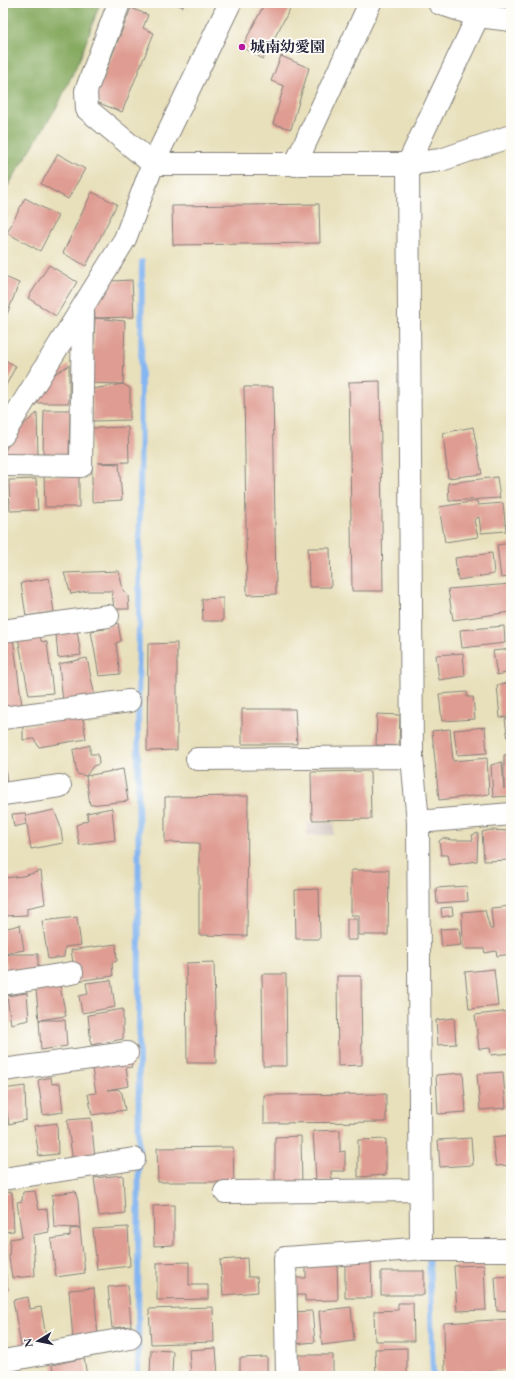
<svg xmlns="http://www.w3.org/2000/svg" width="514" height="1379" font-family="'EB Garamond','Noto Serif JP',serif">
<rect width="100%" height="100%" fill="#fdfcf7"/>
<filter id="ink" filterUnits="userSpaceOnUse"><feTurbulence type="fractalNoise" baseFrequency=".025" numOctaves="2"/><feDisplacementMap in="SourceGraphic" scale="8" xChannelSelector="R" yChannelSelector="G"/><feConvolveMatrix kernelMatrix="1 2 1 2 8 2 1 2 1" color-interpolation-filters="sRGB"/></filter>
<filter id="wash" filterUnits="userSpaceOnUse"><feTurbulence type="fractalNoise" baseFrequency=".012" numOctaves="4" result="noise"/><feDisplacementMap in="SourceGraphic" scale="16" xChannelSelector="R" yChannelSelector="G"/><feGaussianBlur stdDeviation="0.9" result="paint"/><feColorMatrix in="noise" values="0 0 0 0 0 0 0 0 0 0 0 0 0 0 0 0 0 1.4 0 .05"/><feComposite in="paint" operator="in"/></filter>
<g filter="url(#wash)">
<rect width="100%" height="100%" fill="#e8e0bb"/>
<!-- industrial -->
<path fill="#cfc0bb" d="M 307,823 L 334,823 L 334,835 L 307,835 Z"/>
<!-- forest -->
<path fill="#86aa60" stroke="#54664e" d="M 3,3 L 100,3 L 81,56 L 58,105 L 3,194 Z"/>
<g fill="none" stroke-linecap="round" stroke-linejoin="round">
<!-- stream -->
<path stroke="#84b6f1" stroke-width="6" d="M 429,1254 L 433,1376
M 138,1376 L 139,1010 L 138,728 L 142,262"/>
</g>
<g id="blocks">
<!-- building -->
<path fill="#df9c92" d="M 174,3 L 184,3 L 183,7 Z
M 265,3 L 283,3 L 291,7 L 263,59 L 242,47 Z
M 131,8 L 148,15 L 143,28 L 154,33 L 122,112 L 94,101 Z
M 281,56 L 309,68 L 291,129 L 273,124 L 284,86 L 271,81 Z
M 58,154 L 85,169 L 68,199 L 41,184 Z
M 92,192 L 117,204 L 86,266 L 63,253 Z
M 25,198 L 58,216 L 40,251 L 7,233 Z
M 319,204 L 320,243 L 173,245 L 172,206 Z
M 49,265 L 77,282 L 56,316 L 28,298 Z
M 3,276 L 19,283 L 3,325 Z
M 132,280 L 134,317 L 95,318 L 94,304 L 112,281 Z
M 95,318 L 125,321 L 123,384 L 82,383 L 93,356 Z
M 3,359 L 16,366 L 3,391 Z
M 69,365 L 69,403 L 36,403 L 50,377 Z
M 380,381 L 383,591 L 352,591 L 349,382 Z
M 123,384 L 130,388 L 130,420 L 93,421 L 92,389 Z
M 244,387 L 273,387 L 276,594 L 247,595 Z
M 44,410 L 70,410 L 69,455 L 43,454 Z
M 37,413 L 38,456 L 3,455 L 15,432 Z
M 128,427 L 129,462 L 98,463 L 119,464 L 122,500 L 92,502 L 92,428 Z
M 473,427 L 482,474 L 448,478 L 443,433 Z
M 44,476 L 79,476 L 79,507 L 45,507 Z
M 497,477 L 500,498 L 449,501 L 448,483 Z
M 36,479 L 38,510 L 10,511 L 9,480 Z
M 477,501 L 478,505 L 503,503 L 506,531 L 481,533 L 479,517 L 474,520 L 478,537 L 445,542 L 439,507 Z
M 511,543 L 511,577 L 501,578 L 497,545 Z
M 308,548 L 330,548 L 331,587 L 309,587 Z
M 492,553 L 494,574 L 458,580 L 455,558 Z
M 119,571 L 123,590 L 128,596 L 129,609 L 114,609 L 112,591 L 87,591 L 71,594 L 64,573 Z
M 49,578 L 54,612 L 26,616 L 21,583 Z
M 511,584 L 511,612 L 453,620 L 448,589 Z
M 223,598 L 223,621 L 203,621 L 202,599 Z
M 118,623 L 121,641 L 116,643 L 120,674 L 99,676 L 91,631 L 105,629 L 106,626 Z
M 504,626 L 505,643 L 462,648 L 460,630 Z
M 77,631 L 81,655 L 58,658 L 56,634 Z
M 40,634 L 41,641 L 47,642 L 53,693 L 29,695 L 18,638 Z
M 13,637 L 22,706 L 3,709 L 3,639 Z
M 177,643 L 177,750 L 147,751 L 148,644 Z
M 511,649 L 511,672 L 497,675 L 493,651 Z
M 463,653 L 465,676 L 439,680 L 436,655 Z
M 87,658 L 95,697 L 63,702 L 59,664 Z
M 511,682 L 511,716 L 500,718 L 497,685 Z
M 467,692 L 467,697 L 473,697 L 475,719 L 442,721 L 439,694 Z
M 242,709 L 295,709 L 297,744 L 242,744 Z
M 377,714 L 400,715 L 399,746 L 376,745 Z
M 83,718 L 86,739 L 39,747 L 34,739 L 23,740 L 23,726 Z
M 511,718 L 511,740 L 508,740 L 505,719 Z
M 485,727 L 487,753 L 457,755 L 454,730 Z
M 450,729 L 453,761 L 487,758 L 489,794 L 439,800 L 432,731 Z
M 90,745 L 90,754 L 98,754 L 99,764 L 93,766 L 86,776 L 77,774 L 73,750 Z
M 511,754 L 511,796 L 493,797 L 491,765 L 502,762 L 504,789 L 504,755 Z
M 4,756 L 7,784 L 3,785 L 3,757 Z
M 123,769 L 128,801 L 90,805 L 86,776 Z
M 370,771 L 371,819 L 312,820 L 311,772 Z
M 248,796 L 247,936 L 199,935 L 199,843 L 165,842 L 165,797 Z
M 112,808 L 115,840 L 79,845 L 76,825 L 88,820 L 87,813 Z
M 54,810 L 60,825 L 63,843 L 31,849 L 26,819 L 26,824 L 14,827 L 12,814 L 25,813 L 26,816 Z
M 490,830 L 511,831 L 511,860 L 484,861 L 482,832 Z
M 478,833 L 477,861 L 450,865 L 448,855 L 441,855 L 439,841 L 443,838 L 452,840 L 473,840 L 472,835 Z
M 351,870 L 389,870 L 388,935 L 359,935 L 359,915 L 351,915 Z
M 41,871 L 45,904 L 27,908 L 27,915 L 3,916 L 3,878 L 23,876 Z
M 508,878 L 511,878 L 511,901 L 509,901 Z
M 467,886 L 468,901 L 437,903 L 436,888 Z
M 319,889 L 320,939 L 296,939 L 295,890 Z
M 511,906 L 511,954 L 497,956 L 496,951 L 485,953 L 484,949 L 463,949 L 462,912 L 485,910 L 490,929 L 493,929 L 491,908 Z
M 452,907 L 453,915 L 442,917 L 441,908 Z
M 77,917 L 81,945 L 65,947 L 64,957 L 48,959 L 42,921 Z
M 347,919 L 357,919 L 357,940 L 347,940 Z
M 20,925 L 24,950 L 3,954 L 3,929 Z
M 459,928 L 461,945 L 442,947 L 440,929 Z
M 116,944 L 117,961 L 112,962 L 113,976 L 76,981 L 71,950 Z
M 14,954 L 38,954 L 38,974 L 12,977 L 7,970 L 4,955 Z
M 214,962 L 216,1063 L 187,1063 L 186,963 Z
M 494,969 L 498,1006 L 469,1009 L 465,972 Z
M 262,974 L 286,974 L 287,1066 L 263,1066 Z
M 337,976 L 361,976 L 362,1065 L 338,1066 Z
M 111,980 L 115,1007 L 82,1013 L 79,996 L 88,994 L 86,983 Z
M 60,986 L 66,1016 L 39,1020 L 36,989 Z
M 27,993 L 29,1020 L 11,1024 L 7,996 Z
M 123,1009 L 123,1039 L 91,1045 L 88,1015 Z
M 511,1011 L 511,1053 L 491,1055 L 490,1048 L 479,1049 L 475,1015 Z
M 454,1018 L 456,1044 L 438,1045 L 436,1020 Z
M 39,1020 L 65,1020 L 67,1046 L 41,1050 Z
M 3,1032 L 6,1050 L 3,1055 Z
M 130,1056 L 132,1067 L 126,1068 L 129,1086 L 107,1090 L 118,1089 L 122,1093 L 125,1110 L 92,1115 L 88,1094 L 96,1093 L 91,1062 Z
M 503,1072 L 506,1108 L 480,1110 L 477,1074 Z
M 463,1073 L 466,1112 L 438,1114 L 436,1075 Z
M 51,1077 L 52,1084 L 60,1083 L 63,1112 L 43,1115 L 38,1080 Z
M 25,1086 L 26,1120 L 9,1124 L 3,1089 Z
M 386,1094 L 386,1122 L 264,1123 L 264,1095 Z
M 91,1118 L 95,1159 L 73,1162 L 67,1120 Z
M 57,1123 L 58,1154 L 39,1156 L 34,1126 Z
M 340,1130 L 340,1152 L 345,1151 L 345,1171 L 331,1171 L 332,1181 L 316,1180 L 313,1131 Z
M 511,1135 L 511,1165 L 496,1166 L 492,1137 Z
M 301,1136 L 302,1185 L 275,1186 L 275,1137 Z
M 471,1138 L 473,1165 L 440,1167 L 438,1140 Z
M 386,1139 L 386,1175 L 358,1177 L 358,1140 Z
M 233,1147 L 234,1182 L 158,1182 L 157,1148 Z
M 123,1175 L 125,1213 L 99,1216 L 94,1178 Z
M 35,1191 L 39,1210 L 47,1209 L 49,1232 L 33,1235 L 35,1276 L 12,1278 L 9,1258 L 10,1239 L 22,1237 L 17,1202 L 22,1201 L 23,1192 Z
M 75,1191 L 78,1201 L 80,1228 L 54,1227 L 52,1195 Z
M 12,1192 L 14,1231 L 3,1232 L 3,1193 Z
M 174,1205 L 174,1245 L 154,1246 L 153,1206 Z
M 128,1227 L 130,1266 L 97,1270 L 93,1229 Z
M 80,1228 L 85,1273 L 56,1277 L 51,1239 L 70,1236 L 70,1229 Z
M 247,1258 L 248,1277 L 257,1277 L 258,1292 L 223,1295 L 220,1260 Z
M 3,1259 L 8,1290 L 3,1290 Z
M 337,1260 L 338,1300 L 305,1301 L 305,1295 L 297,1295 L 296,1278 L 306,1278 L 306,1261 Z
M 345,1261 L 371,1261 L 372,1298 L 345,1298 Z
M 189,1262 L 189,1285 L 208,1285 L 208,1299 L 157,1300 L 157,1263 Z
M 484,1265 L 486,1310 L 457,1311 L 454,1266 Z
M 381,1271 L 424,1271 L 424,1295 L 381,1295 Z
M 511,1276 L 511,1310 L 497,1311 L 495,1277 Z
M 128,1285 L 131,1326 L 112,1328 L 108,1287 Z
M 94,1288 L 98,1337 L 73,1340 L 69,1290 Z
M 28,1297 L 30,1309 L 41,1307 L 47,1343 L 21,1347 L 13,1300 Z
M 398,1303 L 413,1303 L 414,1341 L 375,1341 L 374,1311 L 398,1310 Z
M 213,1307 L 214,1342 L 151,1344 L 149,1309 Z
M 351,1307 L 354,1341 L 322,1345 L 319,1311 Z
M 312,1311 L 315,1342 L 294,1344 L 291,1312 Z
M 511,1319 L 511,1370 L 445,1375 L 444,1323 Z
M 216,1348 L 218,1376 L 191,1376 L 189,1350 Z
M 407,1348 L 407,1376 L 376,1376 L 375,1349 Z
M 151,1350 L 173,1351 L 172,1376 L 150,1376 Z
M 297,1355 L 333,1355 L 333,1376 L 297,1376 Z
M 267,1357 L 267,1376 L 240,1376 L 240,1358 Z
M 84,1358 L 87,1376 L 54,1376 L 52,1365 Z"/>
</g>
</g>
<g filter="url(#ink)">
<use href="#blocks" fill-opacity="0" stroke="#85817b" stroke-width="1"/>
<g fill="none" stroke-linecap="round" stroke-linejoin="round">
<defs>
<path id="minor" d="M 119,3 L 86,91 L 87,109 L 153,164 L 408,164 L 441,160 L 511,136
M 439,3 L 478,16 L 511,20
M 295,165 L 370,3
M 3,435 L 125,239 L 153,164 L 230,3
M 3,465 L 81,466 L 83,307
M 3,631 L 108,616
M 3,718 L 129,701
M 197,759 L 412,757
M 3,794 L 60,786
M 418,822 L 511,814
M 3,984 L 72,973
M 3,1070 L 127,1053
M 3,1179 L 134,1159
M 225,1192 L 420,1190
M 421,1244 L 422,1250 L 509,1250
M 3,1361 L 130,1338
M 287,1376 L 285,1258 L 414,1249 L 421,1244 L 418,822 L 412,757 L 408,164 L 478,16"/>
</defs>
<!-- minor casing -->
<use href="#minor" stroke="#85817b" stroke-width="24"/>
<!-- minor -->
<use href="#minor" stroke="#fff" stroke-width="22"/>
</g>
</g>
<!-- markers -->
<circle fill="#b5179e" stroke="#fdfcf7" stroke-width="1.5" cx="242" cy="47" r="4"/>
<g text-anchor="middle" stroke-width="4" stroke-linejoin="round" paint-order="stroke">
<!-- poi labels -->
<g font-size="15" font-weight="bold" fill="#22223b" stroke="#fdfcf7" text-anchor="start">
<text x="250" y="52">城南幼愛園</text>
</g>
</g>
<!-- margin -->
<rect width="514" height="1379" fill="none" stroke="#fdfcf7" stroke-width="16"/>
<!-- north arrow -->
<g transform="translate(38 1341) rotate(260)" stroke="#fdfcf7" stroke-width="3" paint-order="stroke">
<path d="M0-3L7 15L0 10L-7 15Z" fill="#22223b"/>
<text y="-6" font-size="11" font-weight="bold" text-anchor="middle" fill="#22223b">N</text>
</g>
</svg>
